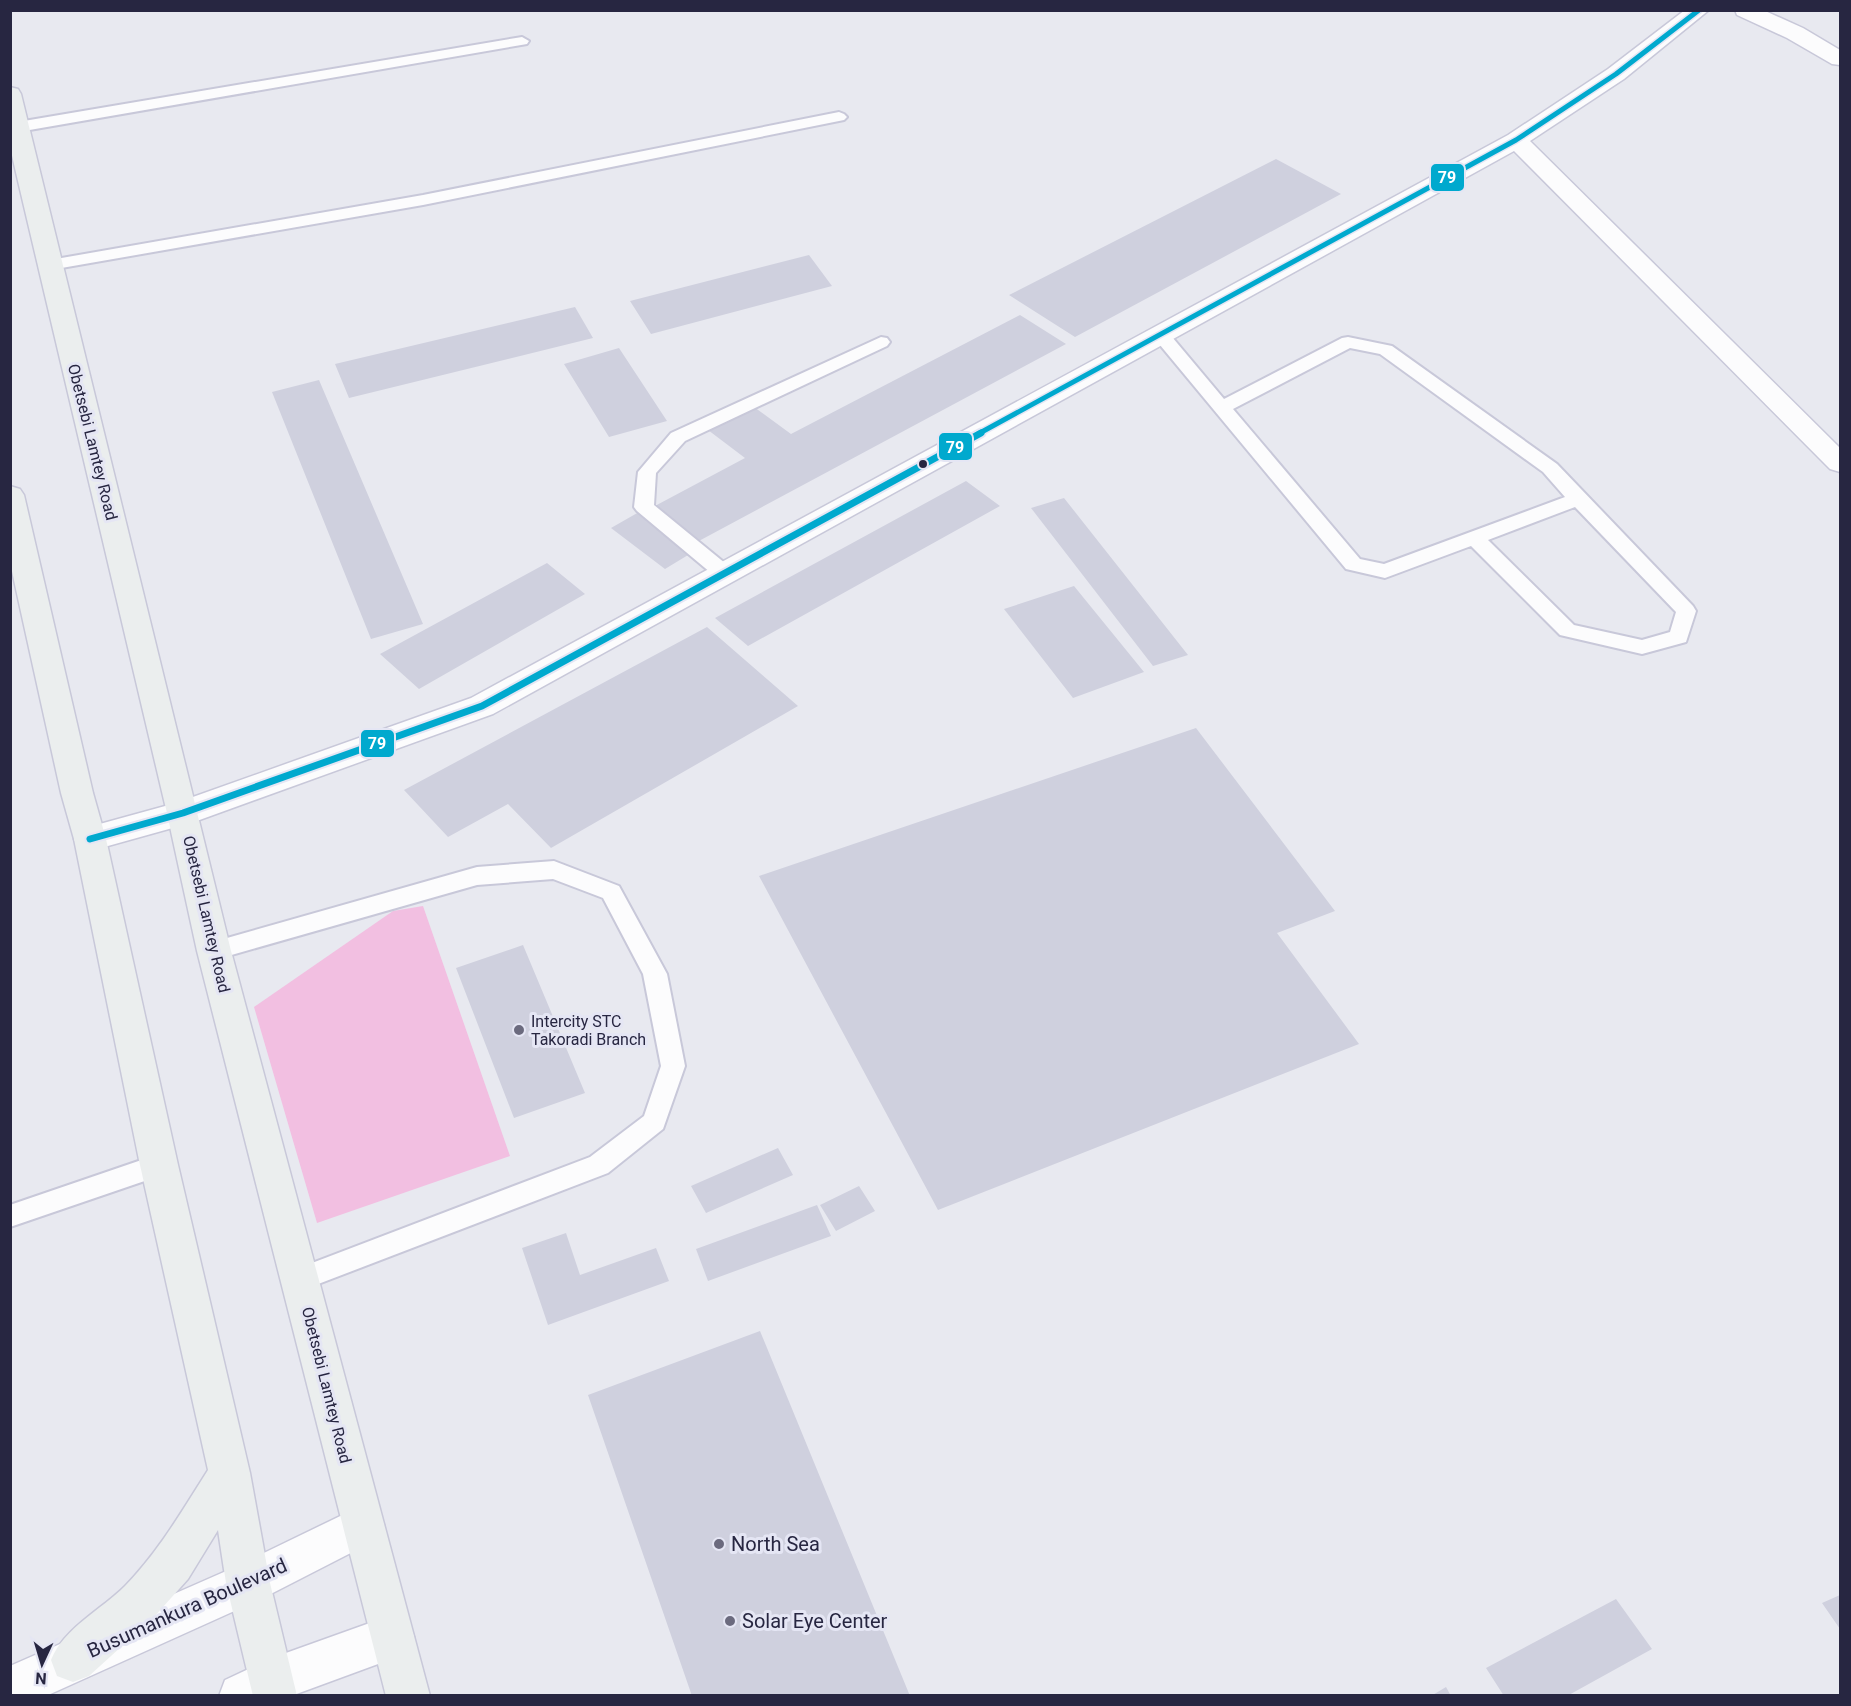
<svg xmlns="http://www.w3.org/2000/svg" width="1851" height="1706" font-family="Roboto,sans-serif">
<rect width="100%" height="100%" fill="#e8e9f0"/>
<!-- green -->
<path fill="#f2bfe1" d="M 423,906 L 510,1156 L 317,1223 L 254,1007 L 393,911 Z"/>
<!-- building -->
<path fill="#cfd0de" d="M 1276,159 L 1341,194 L 1075,337 L 1009,295 Z
M 809,255 L 832,286 L 651,334 L 630,301 Z
M 575,307 L 593,338 L 349,398 L 335,364 Z
M 1020,315 L 1066,344 L 697,542 L 653,507 L 745,458 L 708,430 L 754,407 L 791,434 Z
M 619,348 L 667,421 L 609,437 L 564,364 Z
M 319,380 L 423,624 L 371,639 L 272,392 Z
M 966,481 L 1000,506 L 748,646 L 715,618 Z
M 1064,498 L 1188,655 L 1153,666 L 1031,508 Z
M 639,512 L 693,552 L 665,569 L 611,528 Z
M 547,563 L 585,594 L 419,689 L 380,654 Z
M 1074,586 L 1144,672 L 1073,698 L 1004,609 Z
M 707,627 L 798,706 L 551,848 L 508,804 L 448,837 L 404,790 Z
M 1196,728 L 1335,911 L 1277,933 L 1359,1044 L 938,1210 L 759,876 Z
M 523,945 L 585,1093 L 514,1118 L 456,968 Z
M 778,1148 L 793,1175 L 706,1213 L 691,1186 Z
M 859,1186 L 875,1211 L 836,1231 L 820,1205 Z
M 817,1205 L 831,1236 L 708,1281 L 696,1249 Z
M 566,1233 L 580,1275 L 656,1248 L 669,1281 L 548,1325 L 522,1248 Z
M 760,1331 L 910,1696 L 692,1696 L 588,1395 Z
M 1840,1595 L 1840,1629 L 1822,1603 Z
M 1616,1599 L 1652,1649 L 1567,1696 L 1504,1696 L 1486,1668 Z
M 1446,1687 L 1451,1696 L 1431,1696 Z"/>
<g fill="none" stroke-linecap="round" stroke-linejoin="round">
<defs>
<path id="service" d="M 522,37 L 529,41 L 527,44 L 18,132 L 10,127 L 12,124 L 18,122 Z
M 839,112 L 844,114 L 847,117 L 844,120 L 423,205 L 50,270 L 44,269 L 42,265 L 44,261 L 50,260 L 423,195 Z
M 1161,330 L 1167,331 L 1224,399 L 1342,338 L 1348,337 L 1392,346 L 1557,464 L 1693,606 L 1696,611 L 1686,642 L 1642,654 L 1560,635 L 1471,546 L 1385,578 L 1346,569 L 1155,339 L 1152,335 L 1155,331 ZM 1350,348 L 1380,354 L 1543,472 L 1565,497 L 1384,564 L 1360,559 L 1233,409 ZM 1575,507 L 1676,612 L 1670,632 L 1642,640 L 1574,625 L 1488,540 Z
M 881,337 L 887,338 L 890,342 L 887,346 L 685,441 L 656,473 L 654,505 L 731,568 L 734,573 L 731,578 L 724,580 L 717,578 L 637,511 L 634,507 L 638,472 L 671,433 Z
M 554,861 L 619,886 L 667,974 L 685,1066 L 663,1129 L 608,1173 L 300,1291 L 291,1287 L 287,1279 L 291,1271 L 590,1157 L 644,1116 L 661,1066 L 643,974 L 603,898 L 553,879 L 477,885 L 214,960 L 206,958 L 202,951 L 206,944 L 477,867 Z
M 159,1154 L 168,1157 L 172,1165 L 168,1173 L 10,1227 L 10,1205 Z"/>
<path id="minor" d="M 1685,10 L 1709,10 L 1624,79 L 1530,141 L 1840,448 L 1840,472 L 1830,469 L 1514,151 L 493,714 L 194,822 L 90,851 L 78,848 L 74,839 L 78,830 L 176,803 L 471,698 L 1508,135 L 1608,69 Z
M 1735,10 L 1763,10 L 1803,28 L 1840,50 L 1840,65 L 1832,64 L 1787,38 L 1737,15 Z
M 363,1505 L 378,1511 L 384,1525 L 378,1539 L 263,1598 L 46,1696 L 10,1696 L 10,1666 L 233,1568 Z
M 392,1615 L 408,1621 L 414,1637 L 408,1653 L 291,1696 L 219,1696 L 225,1680 L 272,1658 Z"/>
<path id="secondary" d="M 10,87 L 18,89 L 21,94 L 231,951 L 430,1696 L 386,1696 L 197,951 L 167,813 L 10,147 Z
M 10,486 L 20,489 L 24,495 L 93,793 L 106,839 L 178,1165 L 250,1473 L 270,1583 L 297,1696 L 253,1696 L 226,1583 L 218,1530 L 188,1579 L 154,1617 L 89,1676 L 73,1682 L 57,1676 L 51,1660 C 64,1628 101,1610 125,1586 C 159,1551 182,1511 208,1470 L 140,1165 L 74,839 L 61,793 L 10,562 Z"/>
</defs>
<!-- service casing -->
<use href="#service" stroke="#c8c8d9" stroke-width="4"/>
<!-- minor casing -->
<use href="#minor" stroke="#c8c8d9" stroke-width="3"/>
<!-- secondary casing -->
<use href="#secondary" stroke="#c8c8d9" stroke-width="3"/>
<!-- service -->
<use href="#service" fill="#fcfcfd" fill-rule="evenodd"/>
<!-- minor -->
<use href="#minor" fill="#fcfcfd" fill-rule="evenodd"/>
<!-- secondary -->
<use href="#secondary" fill="#ebeeee" fill-rule="evenodd"/>
<defs>
<path id="bus-1-far1" d="M 978,434 L 1516,140 L 1616,74 L 1699,10"/>
<path id="bus-1" d="M 90,839 L 183,813 L 482,706 L 981,433"/>
</defs>
<!-- bus-1-far1 casing -->
<use href="#bus-1-far1" stroke="#e5e6f4" stroke-width="8"/>
<!-- bus-1 casing -->
<use href="#bus-1" stroke="#e5e6f4" stroke-width="11"/>
<!-- bus-1-far1 -->
<use href="#bus-1-far1" stroke="#00a9ce" stroke-width="5"/>
<!-- bus-1 -->
<use href="#bus-1" stroke="#00a9ce" stroke-width="7"/>
</g>
<!-- markers -->
<circle fill="#272641" stroke="#e5e6f4" stroke-width="2" cx="923" cy="464" r="5"/>
<g fill="#6b6a7e" stroke="#e5e6f4" stroke-width="2">
<circle cx="519" cy="1030" r="6"/>
<circle cx="719" cy="1544" r="6"/>
<circle cx="730" cy="1621" r="6"/>
</g>
<g text-anchor="middle" stroke-width="6" stroke-linejoin="round" paint-order="stroke">
<!-- street labels -->
<g font-size="16" fill="#272641" stroke="#e5e6f4">
<text transform="translate(93 442) rotate(76)" y="6">Obetsebi Lamtey Road</text>
<text transform="translate(207 914) rotate(77)" y="6">Obetsebi Lamtey Road</text>
<text transform="translate(327 1385) rotate(76)" y="6">Obetsebi Lamtey Road</text>
</g>
<!-- poi labels -->
<g font-size="16" fill="#272641" stroke="#e5e6f4" text-anchor="start">
<text x="531" y="1027">Intercity STC<tspan x="531" dy="18">Takoradi Branch</tspan></text>
</g>
<!-- near-poi labels -->
<g font-size="20" fill="#272641" stroke="#e5e6f4" text-anchor="start">
<text x="731" y="1551">North Sea</text>
<text x="742" y="1628">Solar Eye Center</text>
</g>
<!-- near-street labels -->
<g font-size="20" fill="#272641" stroke="#e5e6f4">
<text transform="translate(187 1608) rotate(-24)" y="7">Busumankura Boulevard</text>
</g>
</g>
<g stroke="#e5e6f4" stroke-width="2">
<rect x="1430" y="163" width="35" height="29" rx="6" fill="#00a9ce"/>
<rect x="938" y="432" width="35" height="29" rx="6" fill="#00a9ce"/>
<rect x="360" y="729" width="35" height="29" rx="6" fill="#00a9ce"/>
</g>
<g font-size="16" text-anchor="middle" font-weight="bold" fill="#fff">
<text x="1447" y="183">79</text>
<text x="955" y="453">79</text>
<text x="377" y="749">79</text>
</g>
<!-- border -->
<rect width="1851" height="1706" fill="none" stroke="#272641" stroke-width="24"/>
<!-- north arrow -->
<g transform="translate(42 1664) rotate(184)" stroke="#e5e6f4" stroke-width="4.5" paint-order="stroke">
<path d="M0-4.5L10 22L0 15L-10 22Z" fill="#272641"/>
<text y="-9" font-size="16" font-weight="bold" text-anchor="middle" fill="#272641">N</text>
</g>
</svg>
